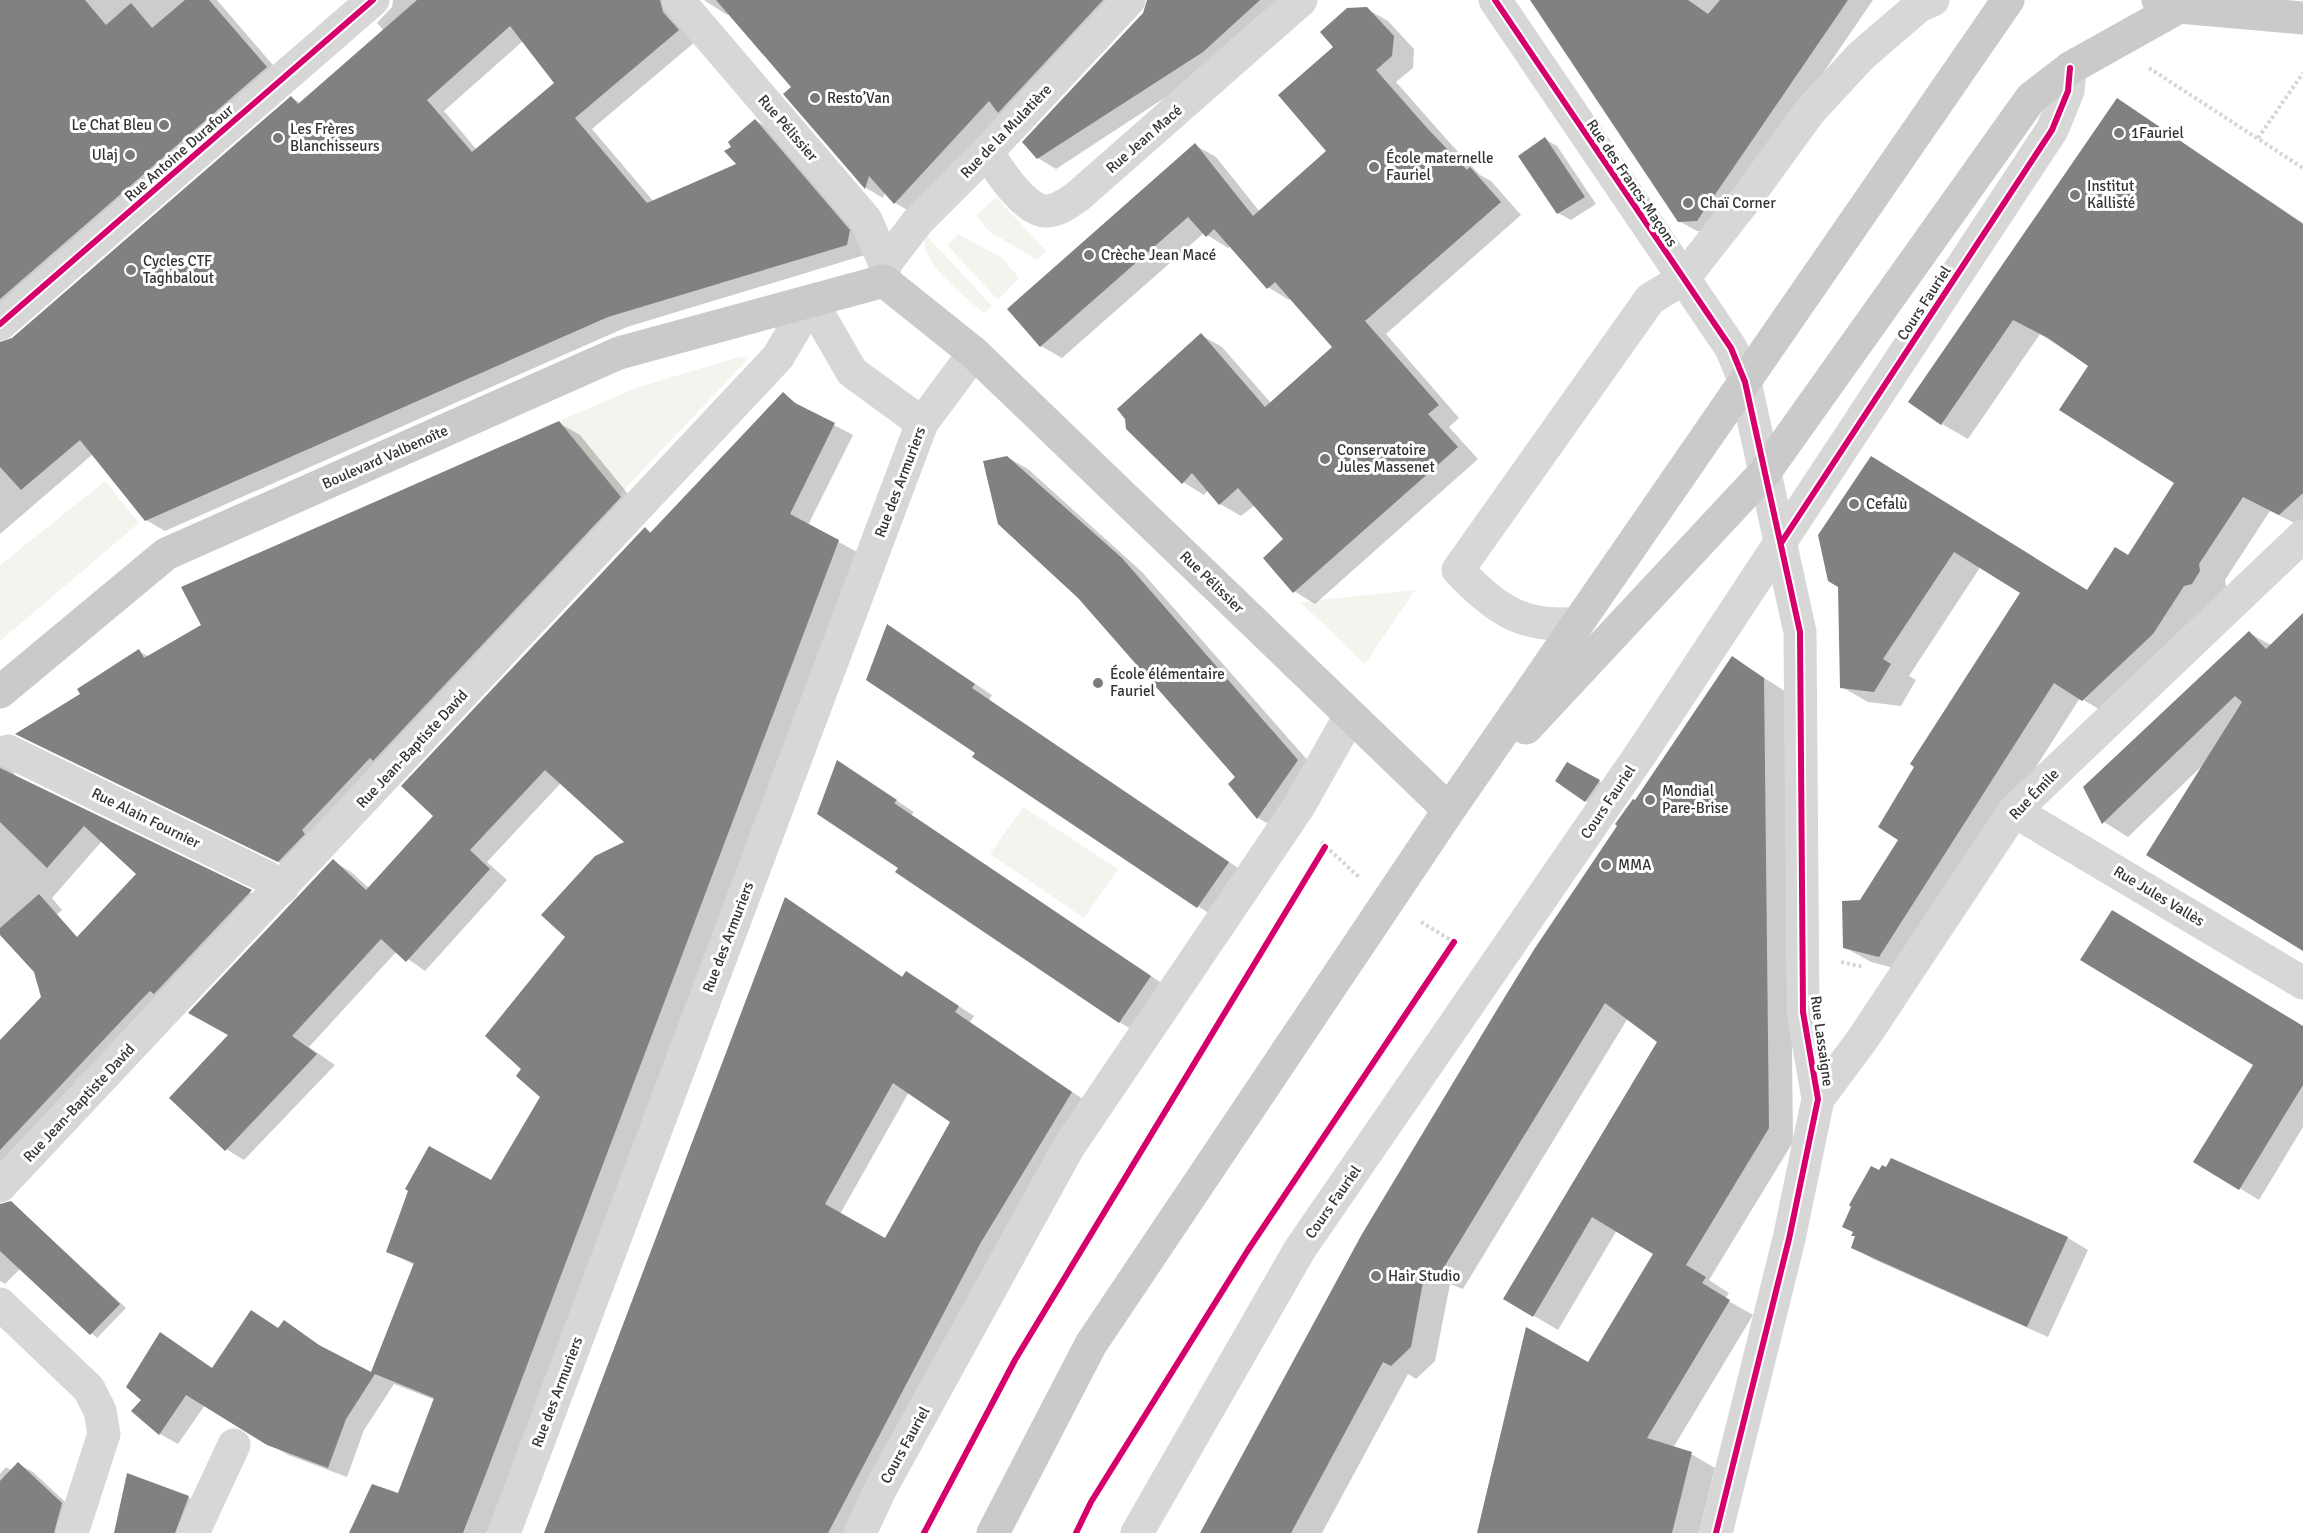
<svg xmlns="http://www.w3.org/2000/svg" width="2303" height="1533" font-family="Signika,sans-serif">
<rect width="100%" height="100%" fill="#fff"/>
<!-- green -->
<path fill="#f1f5ed" d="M 996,197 L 1046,251 L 1037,260 L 989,231 L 976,216 Z
M 925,234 L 992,306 L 984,314 C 964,294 918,263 925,234 Z
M 958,234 L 1002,258 L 1019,278 L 998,300 L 947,245 Z
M 742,356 L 747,360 L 619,495 L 559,421 L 639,387 Z
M 105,481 L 139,523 L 0,641 L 0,565 Z
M 1415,590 L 1365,664 L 1300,602 Z
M 1023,807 L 1118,869 L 1084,918 L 990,854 Z"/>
<!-- shadow -->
<path fill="#0003" fill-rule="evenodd" d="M 0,0 L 217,0 L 284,78 L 0,329 Z
M 393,0 L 681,0 L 696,41 L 592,129 L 654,202 L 739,165 L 733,147 L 755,120 L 773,131 L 868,242 L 865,255 L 627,327 L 165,531 L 146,520 L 93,454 L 0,534 L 0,340 L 2,344 L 13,339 L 292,98 L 301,103 L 384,31 L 377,23 L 392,7 ZM 523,41 L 556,83 L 477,150 L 444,111 Z
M 704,0 L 1131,0 L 913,213 L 895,203 L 885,192 L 883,198 L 866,188 L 785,94 L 793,87 L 729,13 L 727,15 Z
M 1149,0 L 1290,0 L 1221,61 L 1056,169 L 1038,158 L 1144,14 Z
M 1531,0 L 1873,0 L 1715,231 L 1697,231 L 1679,221 Z
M 1367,9 L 1388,21 L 1414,49 L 1413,68 L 1396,82 L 1449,142 L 1480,175 L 1491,181 L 1521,215 L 1386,334 L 1459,418 L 1449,427 L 1478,459 L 1315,604 L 1294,591 L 1285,540 L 1255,505 L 1241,516 L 1220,504 L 1208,490 L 1204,495 L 1183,482 L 1201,335 L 1222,347 L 1271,403 L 1334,347 L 1291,298 L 1289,300 L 1268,287 L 1231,245 L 1228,248 L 1204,233 L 1062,358 L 1041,346 L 1195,145 L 1216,157 L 1260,212 L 1328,151 L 1335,47 Z
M 2117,100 L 2303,223 L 2303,527 L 2270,511 L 2225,580 L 2226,587 L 2219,598 L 2211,601 L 2180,649 L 2109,715 L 2080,698 L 1906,971 L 1871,962 L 1844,947 L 1861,901 L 1900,839 L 2022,592 L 1981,566 L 1909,676 L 1916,680 L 1901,706 L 1868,702 L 1842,687 L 1872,458 L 2087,590 L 2129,556 L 2177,483 L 2090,366 L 2040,334 L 1968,439 L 1942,424 Z
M 1545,139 L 1557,146 L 1596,204 L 1571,220 L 1558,213 Z
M 783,394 L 809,412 L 853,435 L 808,525 L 857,552 L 487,1533 L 351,1533 L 399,1495 L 435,1400 L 394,1384 L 364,1430 L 347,1477 L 288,1455 L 205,1405 L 178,1444 L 160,1434 L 133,1411 L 143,1400 L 169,1340 L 213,1369 L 252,1312 L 280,1329 L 284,1322 L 331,1353 L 372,1374 L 414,1265 L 388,1251 L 492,1182 L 541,1097 L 523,1069 L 567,937 L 627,843 L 561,783 L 487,862 L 507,880 L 425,971 L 397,951 L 309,1047 L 335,1065 L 244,1160 L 226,1149 L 230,1035 L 333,861 L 351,872 L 369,888 L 435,816 L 645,528 L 652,533 Z
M 559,423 L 580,435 L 641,510 L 300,873 L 18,734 L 82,694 L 139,651 L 149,657 Z
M 1007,457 L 1028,469 L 1142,572 L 1318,772 L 1279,830 L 1258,818 L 1230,784 L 1237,777 Z
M 2303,615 L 2303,948 L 2203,765 L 2128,837 L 2104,822 L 2249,633 L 2271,645 Z
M 888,626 L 992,695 L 989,700 L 1247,874 L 1216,918 L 974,757 L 978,752 Z
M 1733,658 L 1788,693 L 1793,1142 L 1709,1280 L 1729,1293 L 1725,1299 L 1753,1315 L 1673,1448 L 1691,1454 L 1715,1468 L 1699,1533 L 1478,1533 L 1588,1364 L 1656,1253 L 1617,1230 L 1558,1330 L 1505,1299 L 1659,1042 L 1628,1018 L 1463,1289 L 1450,1284 L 1435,1361 L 1416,1379 L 1408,1374 L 1322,1533 L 1202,1533 L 1635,802 Z
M 0,760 L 10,765 L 16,777 L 271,903 L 0,1182 L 0,1042 L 43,997 L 138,874 L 102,841 L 52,898 L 62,910 L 23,945 L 0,932 Z
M 838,762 L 914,812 L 911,815 L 1169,988 L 1138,1033 L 1119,1022 Z
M 1568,764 L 1606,785 L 1592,805 L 1586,801 Z
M 801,908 L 904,978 L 922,982 L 974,1016 L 970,1022 L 1087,1102 L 848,1533 L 546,1533 ZM 909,1092 L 952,1121 L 886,1240 L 840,1214 Z
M 2303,1028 L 2303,1127 L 2259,1200 L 2195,1161 Z
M 1892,1160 L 2068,1238 L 2088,1250 L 2048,1337 L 1873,1259 L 1853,1247 L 1857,1237 L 1853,1235 L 1880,1172 L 1887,1169 Z
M 11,1202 L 126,1308 L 97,1338 L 21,1268 L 5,1284 L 0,1281 L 0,1205 Z
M 18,1464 L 33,1472 L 76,1512 L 71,1533 L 0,1533 L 0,1474 L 6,1467 L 12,1471 Z
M 128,1475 L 189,1498 L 203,1506 L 192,1533 L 115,1533 Z"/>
<!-- building -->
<path fill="#818181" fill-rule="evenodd" d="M 0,0 L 85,0 L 106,25 L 131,3 L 152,28 L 185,0 L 209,0 L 267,67 L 0,299 Z
M 417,0 L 660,0 L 663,12 L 679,30 L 575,118 L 647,203 L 736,164 L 724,151 L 731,147 L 728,142 L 755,119 L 850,230 L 847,245 L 608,317 L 145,521 L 80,440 L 21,490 L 0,467 L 0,342 L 12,338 L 291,96 L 298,104 ZM 510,26 L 554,83 L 472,152 L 427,100 Z
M 716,0 L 1103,0 L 998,113 L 989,101 L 894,204 L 869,176 L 865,189 L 783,94 L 791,87 Z
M 1147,0 L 1260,0 L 1203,52 L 1037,159 L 1022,142 L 1143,13 Z
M 1530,0 L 1688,0 L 1708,14 L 1720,0 L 1848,0 L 1697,221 L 1678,222 Z
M 1367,7 L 1394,36 L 1392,56 L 1376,70 L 1427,128 L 1467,170 L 1470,167 L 1501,202 L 1365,321 L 1439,405 L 1428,414 L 1458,447 L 1293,593 L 1263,558 L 1283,539 L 1238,488 L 1219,505 L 1192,473 L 1182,484 L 1126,429 L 1125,419 L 1117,409 L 1201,333 L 1265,407 L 1332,347 L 1275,282 L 1267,289 L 1214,229 L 1206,237 L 1188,217 L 1040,347 L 1007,309 L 1195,143 L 1253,216 L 1326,151 L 1278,95 L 1333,47 L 1320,32 L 1347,8 Z
M 2117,98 L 2303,224 L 2303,493 L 2279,515 L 2243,497 L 2199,564 L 2200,571 L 2192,584 L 2184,586 L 2153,634 L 2082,701 L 2054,683 L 1879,957 L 1843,948 L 1842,901 L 1860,900 L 1898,840 L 1878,827 L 1914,767 L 1910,764 L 2020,593 L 1954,552 L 1883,659 L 1891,664 L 1874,692 L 1840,688 L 1838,587 L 1828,581 L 1818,535 L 1871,456 L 2087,590 L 2115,547 L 2128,555 L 2174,483 L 2059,410 L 2088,366 L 2048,338 L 2013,320 L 1941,425 L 1908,402 Z
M 1545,137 L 1585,197 L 1557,214 L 1518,156 Z
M 783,392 L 795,403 L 835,423 L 790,514 L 839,540 L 487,1471 L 463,1533 L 349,1533 L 372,1484 L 398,1493 L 434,1398 L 375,1374 L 346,1419 L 328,1468 L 267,1445 L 186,1395 L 159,1435 L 131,1411 L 141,1400 L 126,1387 L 160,1332 L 212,1368 L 251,1310 L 278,1328 L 284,1320 L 319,1345 L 371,1372 L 414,1263 L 386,1252 L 408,1191 L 405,1189 L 429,1146 L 491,1180 L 540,1097 L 516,1076 L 521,1069 L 485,1036 L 565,937 L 541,915 L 595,856 L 624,842 L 545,770 L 470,850 L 490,869 L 406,962 L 381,939 L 292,1036 L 317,1054 L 225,1151 L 169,1098 L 228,1035 L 188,1013 L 333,859 L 366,890 L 433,816 L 401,786 L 645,527 L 650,533 Z
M 559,421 L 621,497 L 373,761 L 370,758 L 337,793 L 302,830 L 305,834 L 278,862 L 15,734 L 80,694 L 77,689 L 139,649 L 144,658 L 201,625 L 181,587 Z
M 1007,456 L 1122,558 L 1298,760 L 1257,819 L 1228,784 L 1235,777 L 1078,598 L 998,524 L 983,461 Z
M 2303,613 L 2303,951 L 2146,855 L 2242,702 L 2235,696 L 2102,824 L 2083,787 L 2249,631 L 2266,649 Z
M 887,624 L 975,684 L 972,688 L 1229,862 L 1197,908 L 972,757 L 975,753 L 866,680 Z
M 1732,656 L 1764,678 L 1769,1128 L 1686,1265 L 1706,1277 L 1702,1283 L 1730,1300 L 1647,1438 L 1692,1452 L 1672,1533 L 1477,1533 L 1526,1327 L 1588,1362 L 1653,1254 L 1592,1217 L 1533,1317 L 1503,1299 L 1657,1042 L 1605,1003 L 1438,1277 L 1425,1271 L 1411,1347 L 1391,1366 L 1383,1362 L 1291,1533 L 1200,1533 L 1362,1234 L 1498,1008 L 1535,948 L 1617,826 L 1615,824 L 1633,799 L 1635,800 Z
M 837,760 L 897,800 L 894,803 L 1151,976 L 1119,1023 L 895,872 L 898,868 L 817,814 Z
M 1567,762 L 1600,780 L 1585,802 L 1555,781 Z
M 0,768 L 252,890 L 154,994 L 150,991 L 140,1001 L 0,1150 L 0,1040 L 41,997 L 34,972 L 0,935 L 0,928 L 39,894 L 77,937 L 136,874 L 84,826 L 47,868 L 0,822 Z
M 785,897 L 902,977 L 906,971 L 959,1006 L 955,1012 L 1072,1092 L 980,1244 L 828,1533 L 544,1533 ZM 893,1083 L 950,1122 L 885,1238 L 825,1204 Z
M 2112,910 L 2303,1026 L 2303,1085 L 2239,1190 L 2193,1162 L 2253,1065 L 2080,960 Z
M 1891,1158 L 2068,1237 L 2027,1327 L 1851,1248 L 1855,1236 L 1851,1236 L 1853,1232 L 1842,1227 L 1851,1207 L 1849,1205 L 1871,1166 L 1879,1170 L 1882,1165 L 1886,1167 Z
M 11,1201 L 120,1304 L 90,1335 L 0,1251 L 0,1204 Z
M 18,1462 L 62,1503 L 54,1533 L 0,1533 L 0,1481 Z
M 127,1473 L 189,1496 L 175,1533 L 114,1533 Z"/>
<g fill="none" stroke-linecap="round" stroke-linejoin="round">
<!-- path -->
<path stroke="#d6d6d6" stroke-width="4" stroke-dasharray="3 3" stroke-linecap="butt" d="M 2149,68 L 2303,168
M 2258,138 L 2303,73
M 1321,842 L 1359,877
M 1421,922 L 1454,942
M 1841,962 L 1863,967"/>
<!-- minor -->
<path stroke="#d7d7d7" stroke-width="33" d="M 678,0 L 866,220 L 885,264 L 884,281
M 1495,0 L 1731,348 L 1745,382 L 1800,632 L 1803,1012 L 1818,1099 L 1789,1239 L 1716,1533
M 987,152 C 998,169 1025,212 1047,211 C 1058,211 1068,203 1077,197 L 1301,0
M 885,264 L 918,221 L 987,152 L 1129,0
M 0,324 L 373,0
M 1578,623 C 1523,629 1495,609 1458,570 L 1650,299 L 1683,279 L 1749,195 L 1810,111 L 1861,56 L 1919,6 L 1933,0
M 8,751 L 267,877 L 282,888
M 2014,811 L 2303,983
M 1818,1099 L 1862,1040 L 2014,811 L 2303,536
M 0,1186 L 778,357 L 811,301 L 852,372 L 922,423
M 0,1304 L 89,1389 L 100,1411 L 104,1434 L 72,1533
M 193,1533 L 234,1445
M 504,1533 L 922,423 L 974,353
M 860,1533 L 880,1490 L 1068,1148 L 1299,806 L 1350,716
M 1137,1533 L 1300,1249 L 1642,752 L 2052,130 L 2068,91 L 2070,68"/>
<!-- major -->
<path stroke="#cacaca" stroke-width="33" d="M 2158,0 L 2179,7 L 2303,18
M 0,692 L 166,554 L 619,353 L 884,281 L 974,353 L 1449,810
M 1526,728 L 1765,472 L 2031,98 L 2070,68 L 2179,7
M 993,1533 L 1091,1344 L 1449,810 L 2008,0"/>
<defs>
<path id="cycleway" d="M 1495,0 L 1731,348 L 1745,382 L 1800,632 L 1803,1012 L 1818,1099 L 1789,1239 L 1716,1533
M 0,324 L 373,0
M 1781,543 L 2052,130 L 2068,91 L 2070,68
M 924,1533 L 1015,1360 L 1325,847
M 1076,1533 L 1091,1502 L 1248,1250 L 1454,942"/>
</defs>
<!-- cycleway casing -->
<use href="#cycleway" stroke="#fff" stroke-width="10"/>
<!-- cycleway -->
<use href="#cycleway" stroke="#d6006c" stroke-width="6"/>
</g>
<!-- markers -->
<g fill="#7a7a7a" stroke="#fff" stroke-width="2">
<circle cx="815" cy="98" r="6"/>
<circle cx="164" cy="125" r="6"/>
<circle cx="2119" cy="133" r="6"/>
<circle cx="278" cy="138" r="6"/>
<circle cx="130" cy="155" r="6"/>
<circle cx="1374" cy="167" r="6"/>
<circle cx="2075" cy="195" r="6"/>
<circle cx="1688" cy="203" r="6"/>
<circle cx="1089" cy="255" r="6"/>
<circle cx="131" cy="270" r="6"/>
<circle cx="1325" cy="459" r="6"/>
<circle cx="1854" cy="504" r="6"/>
<circle cx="1098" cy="683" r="6"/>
<circle cx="1650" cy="800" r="6"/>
<circle cx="1606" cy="865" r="6"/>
<circle cx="1376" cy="1276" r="6"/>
</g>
<g text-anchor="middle" stroke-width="6" stroke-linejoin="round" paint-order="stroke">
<!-- poi labels -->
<g font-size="15" fill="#333" stroke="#fff" text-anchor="start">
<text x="827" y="103">Resto’Van</text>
<text x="152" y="130" text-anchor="end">Le Chat Bleu</text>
<text x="290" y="134">Les Frères<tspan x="290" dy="17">Blanchisseurs</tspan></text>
<text x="2131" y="138">1Fauriel</text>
<text x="118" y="160" text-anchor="end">Ulaj</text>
<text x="1386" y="163">École maternelle<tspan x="1386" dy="17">Fauriel</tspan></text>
<text x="2087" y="191">Institut<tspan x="2087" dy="17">Kallisté</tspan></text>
<text x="1700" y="208">Chaï Corner</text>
<text x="1101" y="260">Crèche Jean Macé</text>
<text x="143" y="266">Cycles CTF<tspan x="143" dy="17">Taghbalout</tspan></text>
<text x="1337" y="455">Conservatoire<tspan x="1337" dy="17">Jules Massenet</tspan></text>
<text x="1866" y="509">Cefalù</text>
<text x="1110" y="679">École élémentaire<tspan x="1110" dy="17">Fauriel</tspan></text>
<text x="1662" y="796">Mondial<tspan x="1662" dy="17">Pare-Brise</tspan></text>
<text x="1618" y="870">MMA</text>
<text x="1388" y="1281">Hair Studio</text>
</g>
<!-- street labels -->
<g font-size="15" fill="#333" stroke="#fff">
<text transform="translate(788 128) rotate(49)" y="5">Rue Pélissier</text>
<text transform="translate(1006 131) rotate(-46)" y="5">Rue de la Mulatière</text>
<text transform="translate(1144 139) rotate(-41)" y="5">Rue Jean Macé</text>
<text transform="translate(179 153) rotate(-41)" y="5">Rue Antoine Durafour</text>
<text transform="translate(1632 183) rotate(56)" y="5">Rue des Francs-Maçons</text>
<text transform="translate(1924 303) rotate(-57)" y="5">Cours Fauriel</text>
<text transform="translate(385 457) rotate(-24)" y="5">Boulevard Valbenoîte</text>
<text transform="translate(900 482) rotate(-69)" y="5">Rue des Armuriers</text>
<text transform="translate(1212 582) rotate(44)" y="5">Rue Pélissier</text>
<text transform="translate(412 749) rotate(-47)" y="5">Rue Jean-Baptiste David</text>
<text transform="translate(2034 794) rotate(-46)" y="5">Rue Émile</text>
<text transform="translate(1608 802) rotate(-56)" y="5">Cours Fauriel</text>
<text transform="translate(146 818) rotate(26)" y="5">Rue Alain Fournier</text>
<text transform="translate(2159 896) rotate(31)" y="5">Rue Jules Vallès</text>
<text transform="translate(728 937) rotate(-69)" y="5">Rue des Armuriers</text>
<text transform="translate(1822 1041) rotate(82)" y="5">Rue Lassaigne</text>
<text transform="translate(79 1103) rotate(-47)" y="5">Rue Jean-Baptiste David</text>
<text transform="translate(1333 1202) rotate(-55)" y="5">Cours Fauriel</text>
<text transform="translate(557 1392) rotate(-69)" y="5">Rue des Armuriers</text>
<text transform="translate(905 1445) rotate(-61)" y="5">Cours Fauriel</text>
</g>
</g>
</svg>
